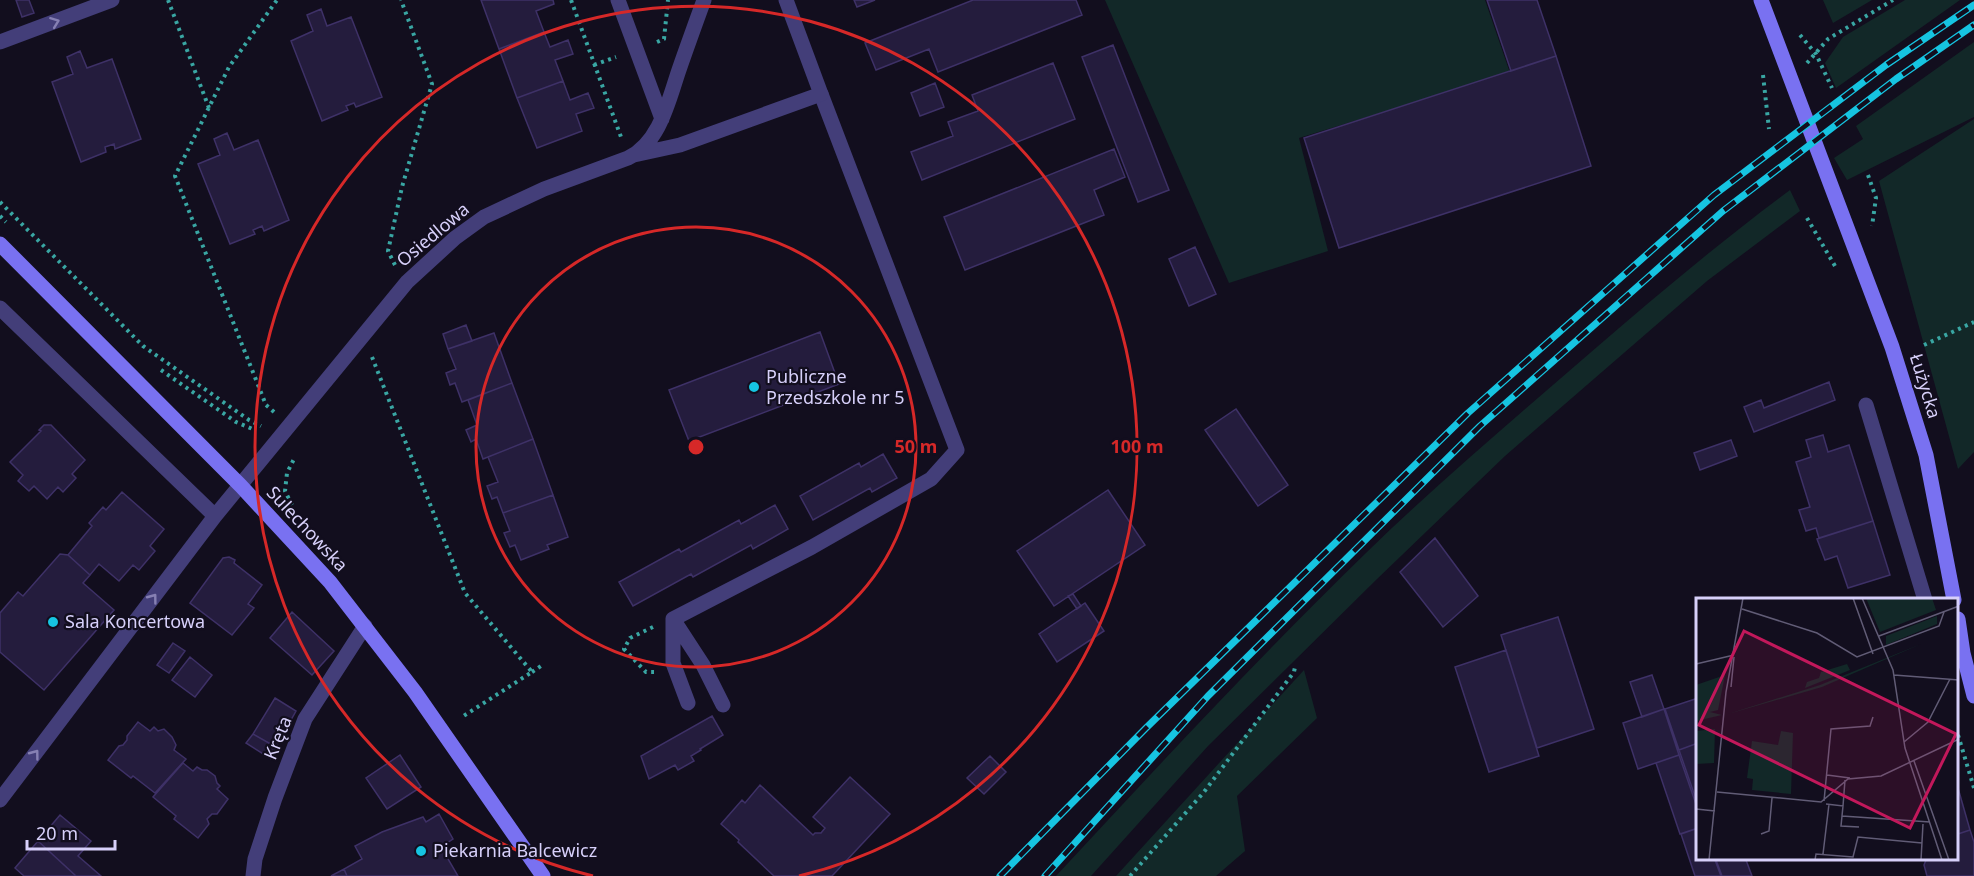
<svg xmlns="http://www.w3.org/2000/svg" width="1974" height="876" font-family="'Noto Sans',sans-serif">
<rect width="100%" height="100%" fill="#120e1e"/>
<!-- green -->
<path fill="#122828" d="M 1105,0 L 1485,0 L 1510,73 L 1299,138 L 1328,251 L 1229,283 Z
M 1823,0 L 1872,0 L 1833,23 Z
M 1905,0 L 1960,0 L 1836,88 L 1825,63 L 1843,37 Z
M 1974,42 L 1974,117 L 1847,180 L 1834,158 L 1863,139 L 1856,126 Z
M 1974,119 L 1974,452 L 1958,469 L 1879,181 Z
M 1790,190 L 1800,211 L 1707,281 L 1505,456 L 1376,580 L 1208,746 L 1091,876 L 1056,876 C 1158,766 1260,656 1368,551 C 1439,482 1515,418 1590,353 C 1655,297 1721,241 1790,190 Z
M 1304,670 L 1317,718 L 1237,796 L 1245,851 L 1216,876 L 1116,876 Z"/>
<!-- building -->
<path fill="#241c3d" stroke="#3e3167" stroke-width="1.5" d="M 16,0 L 29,0 L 34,13 L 22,17 Z
M 481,0 L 553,0 L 554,4 L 536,11 L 544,32 L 499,49 Z
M 854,0 L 875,0 L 857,7 Z
M 973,0 L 1076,0 L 1082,15 L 938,72 L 929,49 L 876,70 L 865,43 Z
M 1487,0 L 1537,0 L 1556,56 L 1511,71 Z
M 321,9 L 327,26 L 351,17 L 382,97 L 356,107 L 354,103 L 346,106 L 348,110 L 322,121 L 291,41 L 313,31 L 307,15 Z
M 544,32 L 550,47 L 568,40 L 573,54 L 555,60 L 563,81 L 517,98 L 499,49 Z
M 1113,45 L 1169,190 L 1138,202 L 1082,57 Z
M 80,51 L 87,68 L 112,59 L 141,139 L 115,149 L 114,144 L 105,147 L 106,152 L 81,162 L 52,82 L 73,74 L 67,57 Z
M 1556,56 L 1591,166 L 1339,248 L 1304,138 Z
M 1053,63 L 1075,119 L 922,180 L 911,152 L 953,136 L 948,122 L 978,111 L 972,95 Z
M 563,81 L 570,100 L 588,93 L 594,108 L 576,114 L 582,131 L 537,148 L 517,98 Z
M 935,83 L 944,107 L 920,116 L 911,93 Z
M 227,133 L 234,150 L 258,140 L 289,220 L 264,231 L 262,226 L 253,230 L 255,234 L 230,244 L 198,164 L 220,155 L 214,139 Z
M 1114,149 L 1125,177 L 1094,190 L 1104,215 L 965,270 L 944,217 Z
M 1195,247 L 1216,294 L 1189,306 L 1169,259 Z
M 466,325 L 472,341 L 448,349 L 443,334 Z
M 820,332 L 839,384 L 689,441 L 669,390 Z
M 494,333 L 512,383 L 462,402 L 455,383 L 450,385 L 446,373 L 456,369 L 448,349 Z
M 1829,382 L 1835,400 L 1754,432 L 1744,407 L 1761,400 L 1764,408 Z
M 512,383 L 533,439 L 483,459 L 476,439 L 471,442 L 466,430 L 477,425 L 468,400 Z
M 1236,409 L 1288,485 L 1258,506 L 1205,430 Z
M 44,425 L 51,425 L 85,460 L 72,474 L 76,478 L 63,492 L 58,487 L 47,499 L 34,486 L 29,491 L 18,481 L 23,475 L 10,462 L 41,431 L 39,430 Z
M 1823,435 L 1828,452 L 1849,445 L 1873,521 L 1819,538 L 1816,528 L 1806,531 L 1799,510 L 1810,507 L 1796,462 L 1811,457 L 1806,440 Z
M 533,439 L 553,495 L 503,513 L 497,497 L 492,499 L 487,486 L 498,482 L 488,457 Z
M 1731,440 L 1737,456 L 1700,470 L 1694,453 Z
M 883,454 L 897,478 L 872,492 L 870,488 L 813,520 L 800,496 L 859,463 L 861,467 Z
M 1108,490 L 1145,545 L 1054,606 L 1017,551 Z
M 122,492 L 164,529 L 150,546 L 155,551 L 139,570 L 133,565 L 119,581 L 99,564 L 90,575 L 68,555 L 92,526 L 89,523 L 103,507 L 106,510 Z
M 553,495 L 568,537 L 547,545 L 549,549 L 521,560 L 515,545 L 510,547 L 504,533 L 510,531 L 503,513 Z
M 775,505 L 788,529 L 753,549 L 751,545 L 693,577 L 691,574 L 633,606 L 619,582 L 679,549 L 681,552 L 739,520 L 741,524 Z
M 1873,521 L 1890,575 L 1848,588 L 1837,556 L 1825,560 L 1817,539 Z
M 1435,538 L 1478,596 L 1443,627 L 1400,572 Z
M 60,554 L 68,555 L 90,575 L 83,583 L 114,610 L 44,690 L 0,652 L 0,613 L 18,592 L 23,596 Z
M 229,557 L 235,560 L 234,563 L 262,585 L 248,604 L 254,608 L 232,635 L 190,603 L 223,558 Z
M 1073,594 L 1081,606 L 1077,609 L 1068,596 Z
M 1085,603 L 1104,631 L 1057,662 L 1039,634 Z
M 292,612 L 334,651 L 312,675 L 270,638 Z
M 1558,617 L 1594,729 L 1537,748 L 1501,635 Z
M 173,643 L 185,651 L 169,673 L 157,665 Z
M 1506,650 L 1539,756 L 1489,772 L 1455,667 Z
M 190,657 L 212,675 L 195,697 L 172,680 Z
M 1652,675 L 1664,709 L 1642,717 L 1630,682 Z
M 275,698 L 296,711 L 276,747 L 253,734 Z
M 1698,698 L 1698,743 L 1679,750 L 1665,709 Z
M 1664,709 L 1679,755 L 1638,769 L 1623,723 Z
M 712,716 L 723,735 L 700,749 L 701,750 L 691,756 L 694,761 L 678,770 L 675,765 L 649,779 L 641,756 Z
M 138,722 L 150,731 L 154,727 L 158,731 L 164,729 L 172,737 L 176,745 L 174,750 L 186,759 L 155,793 L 133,776 L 131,778 L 108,760 L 119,746 L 123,745 L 127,740 L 127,736 Z
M 253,734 L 276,747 L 271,759 L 246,743 Z
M 1698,743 L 1698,805 L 1679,750 Z
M 400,755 L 421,787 L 387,809 L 366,778 Z
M 1679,755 L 1698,810 L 1698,828 L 1680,834 L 1656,763 Z
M 990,756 L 1006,772 L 984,794 L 967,778 Z
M 183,763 L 193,771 L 197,767 L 202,770 L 207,770 L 215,776 L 217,783 L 220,786 L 217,789 L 228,799 L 217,814 L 212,814 L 207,819 L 209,824 L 198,838 L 174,819 L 176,816 L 153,797 Z
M 850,777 L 890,814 L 832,876 L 774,876 L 738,842 L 739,840 L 721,824 L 742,800 L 745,803 L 760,785 L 813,835 L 815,833 L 821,833 L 825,828 L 813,817 Z
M 1958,788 L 1970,830 L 1958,834 Z
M 439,814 L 453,839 L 441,847 L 458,876 L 347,876 L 344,869 L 362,859 L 355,846 L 382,832 L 423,817 L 426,822 Z
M 60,815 L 91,841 L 78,856 L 101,876 L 76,876 L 38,841 Z
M 1698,828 L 1698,860 L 1715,860 L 1721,876 L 1695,876 L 1681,834 Z
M 1970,830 L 1974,842 L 1974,876 L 1927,876 L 1924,865 L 1926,860 L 1958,860 L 1958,834 Z
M 38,841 L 76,876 L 24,876 L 15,868 Z
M 1716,860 L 1746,860 L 1752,876 L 1722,876 Z
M 344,869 L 347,876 L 331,876 Z"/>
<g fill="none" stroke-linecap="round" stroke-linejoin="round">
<!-- path -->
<path stroke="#39a6a3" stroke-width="4" stroke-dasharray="3 4.5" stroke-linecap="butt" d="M 168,0 L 209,108
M 571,0 L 621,137
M 1800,35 L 1816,54 L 1832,88
M 657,42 L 664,39 L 668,0
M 1807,63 L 1828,39 L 1893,0
M 594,65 L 616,57
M 1763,75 L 1769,129
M 1868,175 L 1876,198 L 1872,226
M 0,202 L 143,346 L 249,420 L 261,426
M 0,216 L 6,222
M 1807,218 L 1835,266
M 395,265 L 388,251 L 402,187 L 432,84 L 401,0
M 1924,345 L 1974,322
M 372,357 L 465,593 L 532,672 L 462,717
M 161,370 L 236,422 L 255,430
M 274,412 L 266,405 L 175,176 L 229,67 L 277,0
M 292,505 L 285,491 L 287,473 L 295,457
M 653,627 L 630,638 L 624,649 L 646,672 L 654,672
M 532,672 L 541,666
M 1958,735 L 1974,788
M 1130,876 L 1204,792 L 1294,672 L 1295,667"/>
<!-- lane -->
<path stroke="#433e79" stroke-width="15" d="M 673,619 L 703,665 L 723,705
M 688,703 L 673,663 L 673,619 L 812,547 L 931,479 L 957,450 L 821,94"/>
<!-- street -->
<path stroke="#433e79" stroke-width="15" d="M 618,0 L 662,119
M 0,42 L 112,0
M 634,155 L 680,145 L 821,94 L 786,0
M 0,308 L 215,516
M 1866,405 L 1925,600
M 0,800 L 215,516 L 407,282 L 455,238 L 484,217 L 544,189 L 628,158 C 661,142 669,98 680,67 C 688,44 696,22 704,0
M 253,876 L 255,859 L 275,798 L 305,719 L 365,626"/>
<!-- secondary -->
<path stroke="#7971f1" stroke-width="15" d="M 1761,0 L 1892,347 L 1926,455 L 1954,600
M 0,244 L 241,486 L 330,582 L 415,692 L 543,876
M 1958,619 L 1963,653 L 1974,696"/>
<defs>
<path id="rail" d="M 1000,876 L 1146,728 L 1468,413 L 1714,195 L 1886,65 L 1974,5
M 1045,876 L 1208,696 L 1480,426 L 1723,211 L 1896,79 L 1974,25"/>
</defs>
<!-- rail casing -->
<use href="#rail" stroke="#16c4e1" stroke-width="7"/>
<!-- rail -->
<use href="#rail" stroke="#120e1e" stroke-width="4.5" stroke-dasharray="14" stroke-linecap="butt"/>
</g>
<!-- one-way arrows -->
<defs><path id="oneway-chevron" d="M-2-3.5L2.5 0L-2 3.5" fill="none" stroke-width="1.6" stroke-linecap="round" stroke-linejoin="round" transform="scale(1.5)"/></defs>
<g stroke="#8680b3">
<use href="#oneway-chevron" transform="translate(55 22) rotate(-21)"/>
<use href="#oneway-chevron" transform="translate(153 598) rotate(-53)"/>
<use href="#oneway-chevron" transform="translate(35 754) rotate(-53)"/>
</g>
<!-- distance rings -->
<g fill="none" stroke="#d62828" stroke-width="3">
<circle cx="696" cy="447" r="220"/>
<path d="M593 876A441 441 0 1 1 799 876"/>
</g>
<!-- markers -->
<g fill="#16c4e1" stroke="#120e1e" stroke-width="2">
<circle cx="754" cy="387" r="6"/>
<circle cx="53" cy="622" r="6"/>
<circle cx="421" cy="851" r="6"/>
</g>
<g text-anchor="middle" stroke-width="4.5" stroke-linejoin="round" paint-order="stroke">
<!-- street labels -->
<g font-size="18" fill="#d7d0fa" stroke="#120e1e">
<text transform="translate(433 235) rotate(-40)" y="6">Osiedlowa</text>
<text transform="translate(1925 386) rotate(73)" y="6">Łużycka</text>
<text transform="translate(307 529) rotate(47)" y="6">Sulechowska</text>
<text transform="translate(278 738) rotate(-68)" y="6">Kręta</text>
</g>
<!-- poi labels -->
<g font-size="18" fill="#d7d0fa" stroke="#120e1e" text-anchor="start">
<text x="766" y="383">Publiczne<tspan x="766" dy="21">Przedszkole nr 5</tspan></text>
<text x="65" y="628">Sala Koncertowa</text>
<text x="433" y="857">Piekarnia Balcewicz</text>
</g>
</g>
<!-- overview -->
<g transform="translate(1696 598)">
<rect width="262" height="262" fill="#120e1e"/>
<path d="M 170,0 L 236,0 L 240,12 L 184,34 ZM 241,18 L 241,26 L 190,47 L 190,38 ZM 225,46 L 126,89 L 32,116 L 124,87 ZM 151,66 L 154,72 L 109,90 L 111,84 L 123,80 L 125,74 ZM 29,77 L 22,112 L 14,114 L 26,117 L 0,123 L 0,87 ZM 19,131 L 18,165 L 0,166 L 0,133 ZM 85,133 L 97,135 L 95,196 L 56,192 L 57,181 L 51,180 L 56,143 L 82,147 Z" fill="#122828"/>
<path fill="none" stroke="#615c76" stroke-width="1.5" d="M 157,0 L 177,56M 166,0 L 197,72 L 209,150 L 246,262M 46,11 L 121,35 L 161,59 L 243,28 L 248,14M 183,38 L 263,8M 0,66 L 38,57M 198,77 L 263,82M 35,89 L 38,59M 208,144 L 232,124 L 254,81M 218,163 L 253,262M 131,177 L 154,180M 21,194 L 125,204 L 152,181 L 185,178 L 263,141M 128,203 L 135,131 L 174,128 L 177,119M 130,206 L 147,208 L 149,182M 147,208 L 145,228 L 163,229M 0,211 L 19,213M 146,218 L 234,224M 65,236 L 73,233 L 76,200M 127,256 L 133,206M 13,262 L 30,94 L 47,0M 119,262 L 120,256 L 157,259 L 162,239 L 226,245M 225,262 L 227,226"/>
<path fill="#c2185b" fill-opacity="0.15" stroke="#c2185b" stroke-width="3" d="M 48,33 L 260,136 L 214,230 L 3,127 Z"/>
<rect width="262" height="262" fill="none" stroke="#d7d0fa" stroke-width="3"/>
</g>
<circle cx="696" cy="447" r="9" fill="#d62828" stroke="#120e1e" stroke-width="3"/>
<g font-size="18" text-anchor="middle" font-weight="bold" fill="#d62828" stroke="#120e1e" stroke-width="4.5" stroke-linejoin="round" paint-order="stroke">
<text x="916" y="453">50 m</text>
<text x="1137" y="453">100 m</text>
</g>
<!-- scale -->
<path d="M27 840v9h88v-9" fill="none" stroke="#d7d0fa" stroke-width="3"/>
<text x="36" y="840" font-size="18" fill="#d7d0fa" stroke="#120e1e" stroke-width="4.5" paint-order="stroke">20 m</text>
</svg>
